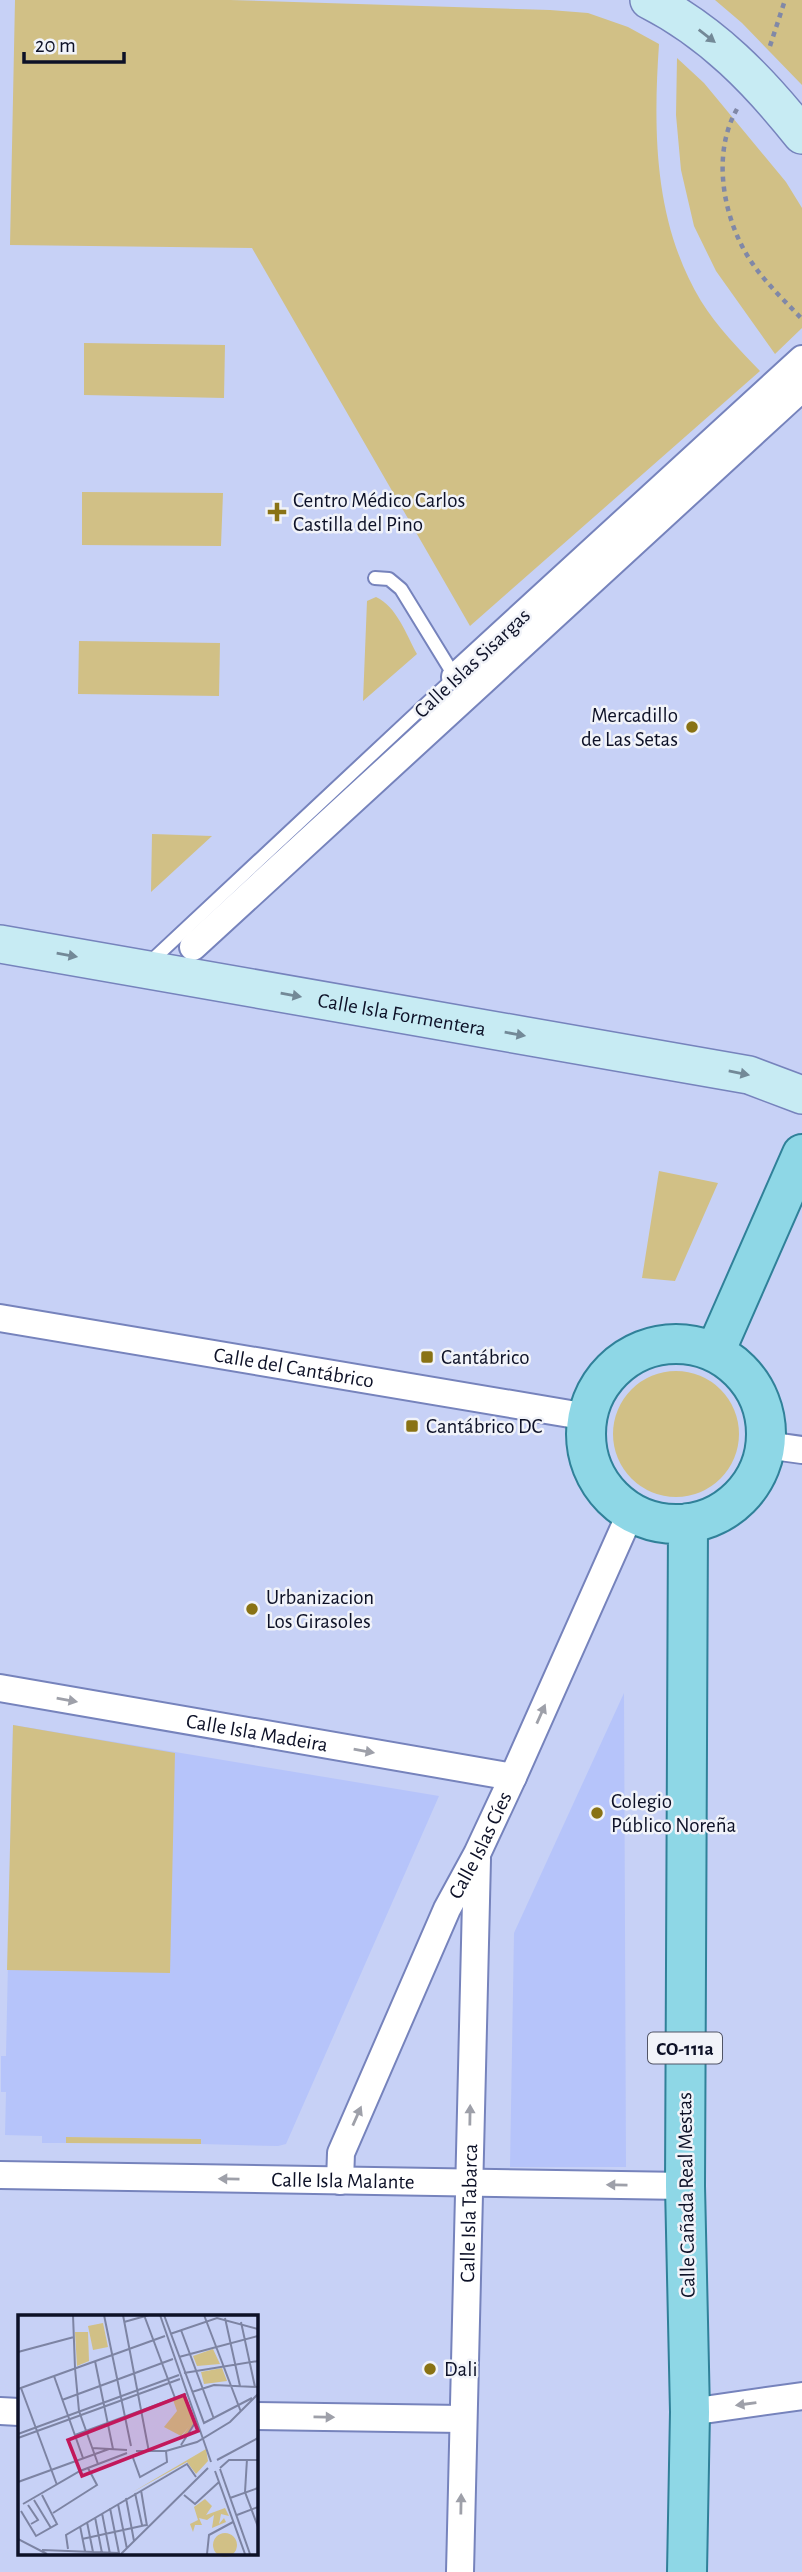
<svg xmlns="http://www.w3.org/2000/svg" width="802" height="2572" font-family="'Alegreya Sans',sans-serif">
<rect width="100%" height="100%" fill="#c7d1f6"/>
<!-- built -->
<path fill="#b6c4fa" d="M 624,1693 L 626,2167 L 510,2167 L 514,1933 Z
M 13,1725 L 439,1796 L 286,2144 L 278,2146 L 201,2144 L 201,2139 L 66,2137 L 66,2143 L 42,2143 L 42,2136 L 5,2135 L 6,2092 L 1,2092 L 1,2056 L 6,2056 Z"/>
<!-- green -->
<path fill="#d1c086" d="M 15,0 L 230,0 L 550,10 L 588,13 L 628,27 L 659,44 C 653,132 654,223 701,301 C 717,327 739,349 760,371 L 470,626 L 252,248 L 10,245 Z
M 715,0 L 802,0 L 802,85 L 742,23 Z
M 677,58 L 704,83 L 786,182 L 802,208 L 802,328 L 775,354 L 716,271 L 694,226 L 681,170 L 676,115 Z
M 84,343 L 225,345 L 224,398 L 84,395 Z
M 82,492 L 223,493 L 221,546 L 82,545 Z
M 376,597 C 397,607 406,634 417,654 L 363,701 L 367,601 Z
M 79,641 L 220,643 L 219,696 L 78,694 Z
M 152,834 L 212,836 L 151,892 Z
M 659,1171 L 718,1183 L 675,1281 L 642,1278 Z
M613 1434a63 63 0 1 1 126 0a63 63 0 1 1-126 0Z
M 13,1725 L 175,1753 L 170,1973 L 7,1970 Z
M 66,2137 L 201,2139 L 201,2144 L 66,2143 Z"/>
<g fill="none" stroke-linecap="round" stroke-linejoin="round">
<defs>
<path id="lane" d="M 149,963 L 455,677 L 401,589 L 389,579 L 375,578"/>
<g id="street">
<path d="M 455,677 L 802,359"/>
<path d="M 193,947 L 802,388"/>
<path id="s1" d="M 0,1318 L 588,1417"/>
<path d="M 766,1445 L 802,1450"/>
<path id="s2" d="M 0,1688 L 513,1777"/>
<path id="s3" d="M 0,2175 L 685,2186"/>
<path id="s4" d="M 340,2181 L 341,2153 L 447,1909 L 477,1854 L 513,1777 L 631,1512"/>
<path d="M 0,2411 L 19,2412"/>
<path d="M 690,2412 L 802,2396"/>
<path d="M 256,2416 L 462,2419"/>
<path id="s5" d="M 460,2572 L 477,1859"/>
</g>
<g id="secondary">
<path d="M 649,0 C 712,32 759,81 802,135"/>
<path id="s6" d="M 0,944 L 749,1075 L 802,1095"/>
</g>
<path id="primary" d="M586 1434a90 90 0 1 1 180 0a90 90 0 1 1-180 0Z
M 715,1352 L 802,1154
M 687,2572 L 690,2412 L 685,2186 L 688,1523"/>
</defs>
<!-- lane casing -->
<use href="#lane" stroke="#7683bc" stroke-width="16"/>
<!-- street casing -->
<use href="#street" stroke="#7683bc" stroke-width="30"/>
<!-- secondary casing -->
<use href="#secondary" stroke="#7683bc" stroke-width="40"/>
<!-- primary casing -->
<use href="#primary" stroke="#308199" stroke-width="42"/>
<!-- path -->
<path stroke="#8088a7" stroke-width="4.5" stroke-dasharray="5 5" stroke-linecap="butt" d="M 770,46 L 785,0
M 737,109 C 714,149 721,204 741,244 C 755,273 780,296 802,319"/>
<!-- lane -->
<use href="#lane" stroke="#fff" stroke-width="12"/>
<!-- street -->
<use href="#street" stroke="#fff" stroke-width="26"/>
<!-- secondary -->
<use href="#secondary" stroke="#c7ebf3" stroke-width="37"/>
<!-- primary -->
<use href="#primary" stroke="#8ed7e6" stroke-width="38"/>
</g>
<!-- one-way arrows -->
<defs><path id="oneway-solid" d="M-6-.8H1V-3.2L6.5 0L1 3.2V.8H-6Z" transform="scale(1.75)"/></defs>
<g fill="#738997">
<use href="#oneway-solid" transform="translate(707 36) rotate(38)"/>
<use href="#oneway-solid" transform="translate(67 955) rotate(10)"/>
<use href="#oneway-solid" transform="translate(291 995) rotate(10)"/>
<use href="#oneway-solid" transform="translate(515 1034) rotate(10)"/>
<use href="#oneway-solid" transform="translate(739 1073) rotate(11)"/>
</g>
<g fill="#9ea0a9">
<use href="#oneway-solid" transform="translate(67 1700) rotate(10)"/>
<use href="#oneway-solid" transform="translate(541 1714) rotate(-66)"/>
<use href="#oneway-solid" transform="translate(364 1751) rotate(10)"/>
<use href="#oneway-solid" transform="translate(470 2115) rotate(-89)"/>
<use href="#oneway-solid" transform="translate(357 2116) rotate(-66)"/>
<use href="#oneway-solid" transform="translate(229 2179) rotate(-179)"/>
<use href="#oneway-solid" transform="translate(617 2185) rotate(-179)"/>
<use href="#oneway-solid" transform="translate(746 2404) rotate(172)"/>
<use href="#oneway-solid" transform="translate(324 2417) rotate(1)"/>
<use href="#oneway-solid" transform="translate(461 2504) rotate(-89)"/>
</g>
<!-- markers -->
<g fill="#897214" stroke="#f1f3f9" stroke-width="2.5">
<path d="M273.5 501.5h7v7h7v7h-7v7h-7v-7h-7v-7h7z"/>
<circle cx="692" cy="727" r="7"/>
<rect x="420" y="1350" width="14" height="14" rx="3.5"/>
<rect x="405" y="1419" width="14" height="14" rx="3.5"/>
<circle cx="252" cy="1609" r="7"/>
<circle cx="597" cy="1813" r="7"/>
<circle cx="430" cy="2369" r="7"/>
</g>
<g text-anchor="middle" stroke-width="5" stroke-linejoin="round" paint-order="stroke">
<!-- shield labels -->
<rect fill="#f1f3f9" stroke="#515566" stroke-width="2" x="648" y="2032.5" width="74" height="31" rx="5"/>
<g font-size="19" font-weight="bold" fill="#0d1127">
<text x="685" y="2055">CO-111a</text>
</g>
<!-- poi labels -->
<g font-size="21" fill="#0d1127" stroke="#f1f3f9" text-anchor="start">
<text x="293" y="507">Centro Médico Carlos<tspan x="293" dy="24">Castilla del Pino</tspan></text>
<text x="678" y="722" text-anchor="end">Mercadillo<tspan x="678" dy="24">de Las Setas</tspan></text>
<text x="441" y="1364">Cantábrico</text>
<text x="426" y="1433">Cantábrico DC</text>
<text x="266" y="1604">Urbanizacion<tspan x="266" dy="24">Los Girasoles</tspan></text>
<text x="611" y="1808">Colegio<tspan x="611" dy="24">Público Noreña</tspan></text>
<text x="444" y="2376">Dali</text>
</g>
<!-- street labels -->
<g font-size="21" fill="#0d1127" stroke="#f1f3f9">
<text transform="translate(472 663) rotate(-43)" y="7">Calle Islas Sisargas</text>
<text dy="7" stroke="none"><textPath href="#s6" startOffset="408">Calle Isla Formentera</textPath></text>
<text dy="7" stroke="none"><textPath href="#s1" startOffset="298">Calle del Cantábrico</textPath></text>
<text dy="7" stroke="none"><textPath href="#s2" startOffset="261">Calle Isla Madeira</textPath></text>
<text dy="7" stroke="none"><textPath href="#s4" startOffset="366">Calle Islas Cíes</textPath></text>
<text dy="7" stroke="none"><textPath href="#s3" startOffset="343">Calle Isla Malante</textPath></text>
<text transform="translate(686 2195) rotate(-91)" y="7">Calle Cañada Real Mestas</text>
<text dy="7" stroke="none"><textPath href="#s5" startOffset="359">Calle Isla Tabarca</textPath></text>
</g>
</g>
<!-- overview -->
<g transform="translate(18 2315)">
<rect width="240" height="240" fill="#c7d1f6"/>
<path d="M 85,8 L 90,32 L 75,35 L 70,11 ZM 57,17 L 70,17 L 71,46 L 59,51 ZM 195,34 L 202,49 L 179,51 L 175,41 ZM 204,53 L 209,66 L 186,69 L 183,57 ZM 167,81 L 176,107 L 168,124 L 164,121 L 171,112 L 163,121 L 146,112 L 159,96 L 155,85 ZM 188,134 L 190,146 L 178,159 L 169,147 L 113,178 ZM 187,184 L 194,191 L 188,200 L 207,193 L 211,201 L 203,199 L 201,209 L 206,203 L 208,207 L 194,213 L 196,200 L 189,205 L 181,203 L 184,210 L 177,210 L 175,217 L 172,209 L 180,205 L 176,192 ZM195 230a12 12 0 1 1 24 0a12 12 0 1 1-24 0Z" fill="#d1c086"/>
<path fill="none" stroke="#7d84a3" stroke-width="2" d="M 55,0 L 57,53M 86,0 L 113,131M 105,0 L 131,137M 126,0 L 157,83M 142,0 L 193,147M 146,0 L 186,108 L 234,83M 186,0 L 223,97M 207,3 L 222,71M 106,7 L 131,0M 223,7 L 237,72M 163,15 L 196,104M 152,19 L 199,3 L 240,14M 111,34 L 147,21M 0,37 L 56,22M 161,42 L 240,21M 77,46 L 95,134M 57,53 L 61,96 L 80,149M 166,58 L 240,46M 36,61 L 65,143M 3,73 L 39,170M 0,74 L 111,34M 174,77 L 196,70 L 240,72M 44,85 L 155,44M 0,119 L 161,60M 57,120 L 168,79M 0,123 L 162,64M 163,130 L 177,108M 74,133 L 109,135M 118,136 L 148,136 L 179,127 L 212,107 L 240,79M 114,140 L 122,162 L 149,147 L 148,136M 229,144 L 227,177 L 240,212M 199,145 L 240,123M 202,153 L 211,145 L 240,145M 202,154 L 232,239M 197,156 L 227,239M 0,167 L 91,134M 123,175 L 129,211M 117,178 L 124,210M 166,180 L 177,189 L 201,167M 108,183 L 116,226M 212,183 L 240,173M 16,185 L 33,213M 5,189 L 62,156 L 109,138M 100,189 L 109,234M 10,190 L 20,205 L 13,209M 3,196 L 18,221 L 39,209 L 24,180M 35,198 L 79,170 L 70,153M 84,198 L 92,239M 219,200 L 240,192M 77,202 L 84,238M 69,207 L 75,237M 62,211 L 67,236M 0,224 L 29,239M 64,224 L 128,210M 50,234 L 48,220 L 169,149 L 178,162M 24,235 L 101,238 L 92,193M 103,239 L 190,153M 189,239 L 191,220 L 215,207"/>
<path fill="#c2185b" fill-opacity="0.15" stroke="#c2185b" stroke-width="3.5" d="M 166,80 L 180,116 L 64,161 L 50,125 Z"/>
<rect width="240" height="240" fill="none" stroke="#0d1127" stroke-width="3.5"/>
</g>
<!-- scale -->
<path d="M24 52v10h100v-10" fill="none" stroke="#0d1127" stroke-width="3.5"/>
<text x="35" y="52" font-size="21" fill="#0d1127" stroke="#f1f3f9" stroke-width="5" paint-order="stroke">20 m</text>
</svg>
